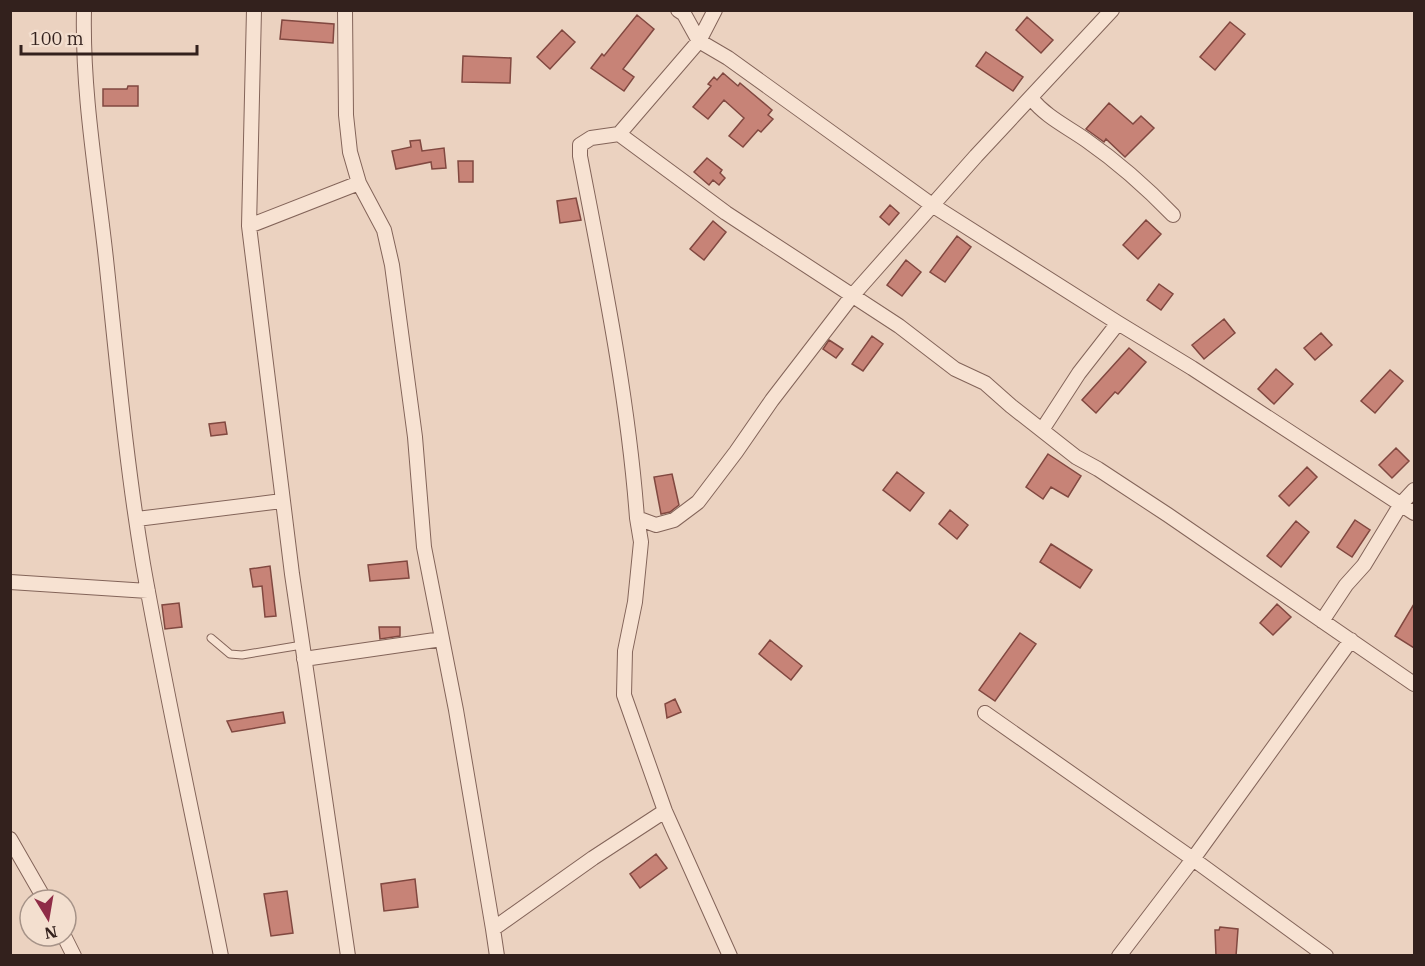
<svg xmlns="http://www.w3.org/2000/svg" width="1425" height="966" font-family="'IBM Plex Serif',serif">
<rect width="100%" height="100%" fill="#ebd2c0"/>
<!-- building -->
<path fill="#c78377" stroke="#814840" stroke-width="1.5" d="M 637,15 L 654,29 L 623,69 L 634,77 L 624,91 L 591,68 L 602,54 L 604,56 Z
M 1027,17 L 1053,40 L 1041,53 L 1016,30 Z
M 282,20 L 334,24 L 333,43 L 280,39 Z
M 1230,22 L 1245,34 L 1215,70 L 1200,57 Z
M 562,30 L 575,42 L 550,69 L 537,57 Z
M 986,52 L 1023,77 L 1013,91 L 976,66 Z
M 463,56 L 511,58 L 510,83 L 462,82 Z
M 723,73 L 738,86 L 740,83 L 772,110 L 768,115 L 773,119 L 761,132 L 758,130 L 743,147 L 729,136 L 744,118 L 724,100 L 708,119 L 693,107 L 711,86 L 708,84 L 714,77 L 717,80 Z
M 128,86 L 138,86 L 138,106 L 103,106 L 103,89 L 127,89 Z
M 1109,103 L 1133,124 L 1141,116 L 1154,128 L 1125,157 L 1106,139 L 1104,142 L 1086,129 Z
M 420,140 L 422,151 L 444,148 L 446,168 L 432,169 L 431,162 L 396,169 L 392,151 L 411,147 L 410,141 Z
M 707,158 L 722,170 L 720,173 L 725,178 L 719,185 L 713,180 L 709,185 L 694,172 Z
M 458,161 L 473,161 L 473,182 L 459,182 Z
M 576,198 L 581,220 L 560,223 L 557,201 Z
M 890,205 L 899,213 L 889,225 L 880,217 Z
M 1146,220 L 1161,234 L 1138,259 L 1123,245 Z
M 713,221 L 726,232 L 704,260 L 690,249 Z
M 957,236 L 971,247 L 945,282 L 930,272 Z
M 906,260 L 921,272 L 902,296 L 887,285 Z
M 1159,284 L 1173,294 L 1161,310 L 1147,300 Z
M 1224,319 L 1235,333 L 1204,359 L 1192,345 Z
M 1321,333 L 1332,345 L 1315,360 L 1304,348 Z
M 872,336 L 883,344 L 863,371 L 852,364 Z
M 829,340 L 843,349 L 836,358 L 823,349 Z
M 1129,348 L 1146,362 L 1118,394 L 1115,392 L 1096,413 L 1082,400 Z
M 1276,369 L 1293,384 L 1274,404 L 1258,389 Z
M 1390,370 L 1403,381 L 1375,413 L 1361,401 Z
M 225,422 L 227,434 L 211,436 L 209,424 Z
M 1396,448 L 1409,461 L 1392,478 L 1379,465 Z
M 1048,454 L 1081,476 L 1068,497 L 1051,487 L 1043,499 L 1026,487 Z
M 1307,467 L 1317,477 L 1289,506 L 1279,496 Z
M 897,472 L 924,493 L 910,511 L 883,490 Z
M 672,474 L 679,505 L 670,512 L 661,514 L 654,477 Z
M 950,510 L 968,525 L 957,539 L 939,524 Z
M 1355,520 L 1370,530 L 1352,557 L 1337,547 Z
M 1296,521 L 1309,532 L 1281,567 L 1267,556 Z
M 1051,544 L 1092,570 L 1080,588 L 1040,562 Z
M 407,561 L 409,578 L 370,581 L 368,565 Z
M 270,566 L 276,616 L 265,617 L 262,586 L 253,587 L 250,569 Z
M 179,603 L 182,627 L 165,629 L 162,605 Z
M 1277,604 L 1291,617 L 1273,635 L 1260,623 Z
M 1414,604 L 1414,648 L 1395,636 Z
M 379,627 L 400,627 L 400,636 L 380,639 Z
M 1020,633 L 1036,644 L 995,701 L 979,690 Z
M 770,640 L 802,666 L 791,680 L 759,654 Z
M 675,699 L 681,712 L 667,718 L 665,704 Z
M 283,712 L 285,723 L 232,732 L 227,721 Z
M 656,854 L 667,868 L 640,888 L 630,874 Z
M 415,879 L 418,907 L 384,911 L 381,884 Z
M 287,891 L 293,933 L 271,936 L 264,894 Z
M 1220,927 L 1238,929 L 1236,956 L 1216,956 L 1215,930 L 1219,930 Z"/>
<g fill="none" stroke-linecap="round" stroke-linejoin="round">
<defs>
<path id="lane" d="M 211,638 L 230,654 L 242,655 L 302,645"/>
<path id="street" d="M 84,10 C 82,93 97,177 106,259 C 117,361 126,463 143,564 C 166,695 195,825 221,956
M 254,10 L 249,226 L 292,574 L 348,956
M 345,10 L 346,115 L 350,152 L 359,183 L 384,230 L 392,265 L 415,437 L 424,547 L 456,710 L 493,929 L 593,858 L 665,811
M 678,10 L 684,14 L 699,41 L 728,58 L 932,205 L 1118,323 L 1192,368 L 1414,513
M 1031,98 C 1046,117 1066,126 1086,140 C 1119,163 1145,186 1173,215
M 619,134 L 726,213 L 899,326 L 955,369 L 985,383 L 1011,406 L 1076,457 L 1098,469 L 1168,515 L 1414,684
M 249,226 L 359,183
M 1042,430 L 1079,373 L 1118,323
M 637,518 C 628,396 603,276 580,156 L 580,145 L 591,138 L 619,134 L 699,41 L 715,10
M 137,519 L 282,501
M 10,582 L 148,591
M 1322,621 L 1346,585 L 1364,565 L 1401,504 L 1414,490
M 304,659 L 442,639
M 985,713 L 1193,859 L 1326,956
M 10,839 L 45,900
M 493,929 L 497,956
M 64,936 L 74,956
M 730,956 L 665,811 L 624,695 L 625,651 L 635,602 L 641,542 L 637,518 L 656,525 L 674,520 L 698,502 L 736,452 L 772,400 L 852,296 L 976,156 L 1112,10
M 1119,956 L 1193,859 L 1351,640"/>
</defs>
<!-- lane casing -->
<use href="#lane" stroke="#836459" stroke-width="9"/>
<!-- street casing -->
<use href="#street" stroke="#836459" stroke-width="16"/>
<!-- lane -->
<use href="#lane" stroke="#f7e2d2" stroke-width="7"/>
<!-- street -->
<use href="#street" stroke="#f7e2d2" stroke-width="14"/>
</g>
<!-- border -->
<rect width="1425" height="966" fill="none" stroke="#33211d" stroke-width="24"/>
<!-- north arrow -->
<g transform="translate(48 918) rotate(169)"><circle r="28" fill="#f3dfcf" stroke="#a69388" stroke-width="1.5"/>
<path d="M0-4.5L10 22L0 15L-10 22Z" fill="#8f2c47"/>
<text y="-9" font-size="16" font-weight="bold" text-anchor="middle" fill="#33211d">N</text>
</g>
<!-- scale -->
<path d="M21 45v9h176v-9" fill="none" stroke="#33211d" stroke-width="3"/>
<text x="30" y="45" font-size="18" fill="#33211d" stroke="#f3dfcf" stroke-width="4.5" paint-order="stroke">100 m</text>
</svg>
